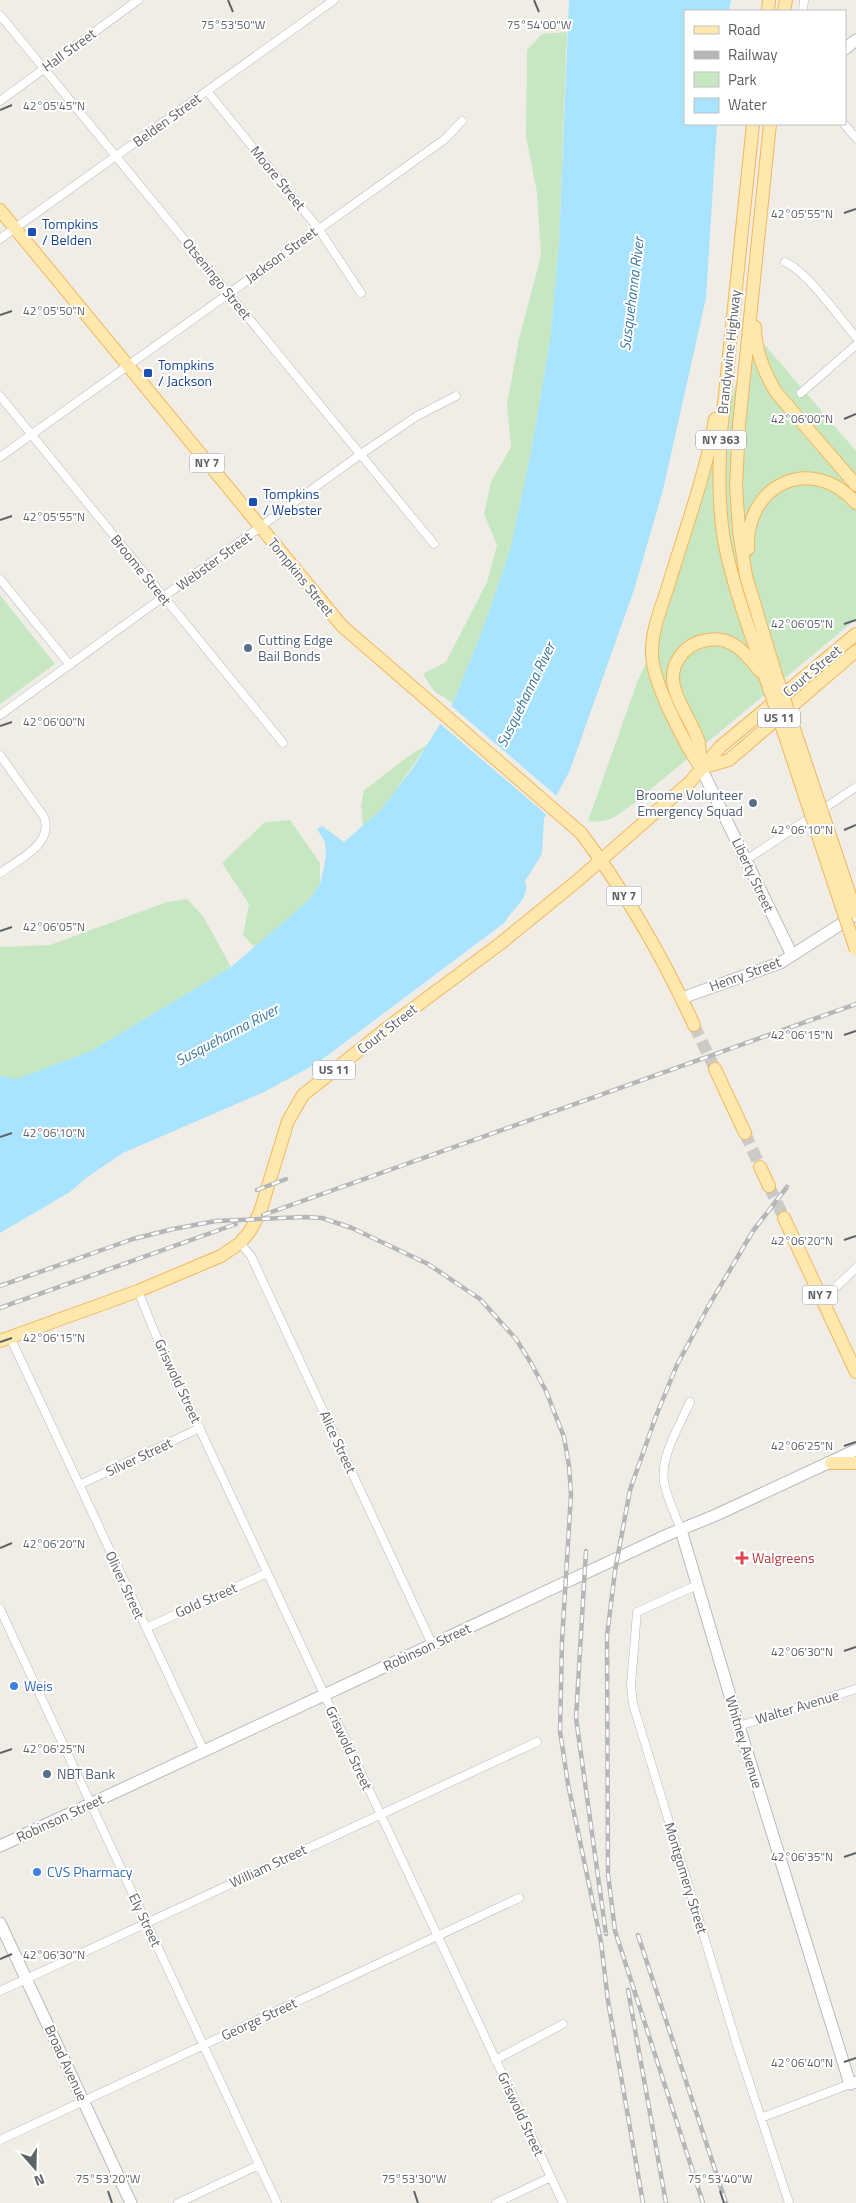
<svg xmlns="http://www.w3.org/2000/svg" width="856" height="2203" font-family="'Titillium Web',sans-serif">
<rect width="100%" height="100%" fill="#f0ede6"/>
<!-- green -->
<path fill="#c7e7c3" d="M 567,32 L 559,245 L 550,341 L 531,452 L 510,550 L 482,631 L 453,703 L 434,691 L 423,674 L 446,662 L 487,582 L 497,545 L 484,514 L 491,482 L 511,447 L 507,404 L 519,339 L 541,255 L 537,193 L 526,136 L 527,50 L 542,34 Z
M 752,330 L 856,451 L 856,619 L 633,804 C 616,816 609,824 588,821 L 638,680 L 661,632 Z
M 0,595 L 55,664 L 0,704 Z
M 427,745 L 382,810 L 363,826 L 361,806 L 364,790 C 386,775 404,757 427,745 Z
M 290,820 L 320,863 L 320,884 L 308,901 L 255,948 L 243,935 L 249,904 L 222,863 L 265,822 Z
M 187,899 L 203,916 L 231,967 L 91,1051 L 17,1079 L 0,1076 L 0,947 L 50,945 L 167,902 Z"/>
<!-- water -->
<path fill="#a8e3ff" d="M 569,0 L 731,0 L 729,11 L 685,11 L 685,124 L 717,124 L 706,298 L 663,490 L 634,590 L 570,770 L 544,819 L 542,854 L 525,881 C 531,898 512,909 504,923 L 316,1064 L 264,1092 L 123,1153 L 86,1178 L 70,1192 L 0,1233 L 0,1076 L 17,1079 L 91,1051 L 231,967 L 308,901 L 320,884 L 326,857 L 325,842 L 317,829 L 322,826 L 344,842 L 381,810 L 414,766 L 453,703 L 482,631 L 510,550 L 531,452 L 550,341 L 559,245 Z"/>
<!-- pier -->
<path fill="#f0ede6" d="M 449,704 L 558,797 L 548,816 L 438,722 Z"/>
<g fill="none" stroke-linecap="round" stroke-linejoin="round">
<!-- primary-tunnel -->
<path stroke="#cccac6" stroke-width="12" stroke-dasharray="12 6" stroke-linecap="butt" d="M 694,1025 L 715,1069
M 745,1133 L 760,1167
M 769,1186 L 784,1218"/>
<defs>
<path id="street" d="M 803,11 L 804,0
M 0,15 L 434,544
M 207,91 L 318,228 L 361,293
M 0,101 L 138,0
M 844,124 L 856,138
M 0,239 L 334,0
M 785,262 C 807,271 839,318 856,337
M 801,393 L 856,345
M 0,396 L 283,743
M 0,457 L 445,139 L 462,121
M 0,579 L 70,665
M 0,715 L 361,454 L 417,416 L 456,396
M 0,755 L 44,817 C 54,844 19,859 0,873
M 746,860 L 856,787
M 240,1243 L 251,1256 L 432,1644
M 138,1291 L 157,1338 L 563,2203
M 820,1297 L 836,1287 L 856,1268
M 10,1337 L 204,1751
M 79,1485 L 200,1428
M 681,1530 C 675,1514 667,1498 664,1482 C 660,1456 680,1425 690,1402
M 697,1585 L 637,1612 L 631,1685 L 633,1704 L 738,2048 L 789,2203
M 0,1609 L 277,2203
M 146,1628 L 267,1573
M 739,1726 L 856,1689
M 0,1991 L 537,1742
M 495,2060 L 563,2024
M 761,2118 L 850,2084
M 0,2140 L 519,1898
M 178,2203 L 259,2165
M 496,2203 L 551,2177"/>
<path id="secondary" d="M 845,49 L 856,40
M 701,768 L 792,955
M 682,998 L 780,963 L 852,917
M 681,1530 L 739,1726 L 850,2084 L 856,2082
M 0,1846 L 667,1535 L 716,1515 L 856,1450
M 0,1923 L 131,2203"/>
<path id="primary" d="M 768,11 L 769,0
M 784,11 L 786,0
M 753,124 L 721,432 C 719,468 718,504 724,540 C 733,588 751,633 766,679
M 770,124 L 739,425 L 736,486 L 739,531 L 746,576 L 775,672
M 0,210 L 342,626 L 581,833 C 626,893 663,957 694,1025
M 755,327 C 755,351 764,372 776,392 L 856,485
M 748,549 C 745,484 812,453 856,503
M 701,766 C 700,758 700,750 699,743 C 691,715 660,686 679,658 C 685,648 696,642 707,640 C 732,635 746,654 760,671
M 701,768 C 685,744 652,682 652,654 C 651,629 663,604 670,580 C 686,527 706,474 715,419
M 701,768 L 729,760 L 856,651
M 715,1069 L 745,1133
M 760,1167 L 769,1186
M 784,1218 L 856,1372
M 0,1341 L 138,1291 L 221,1256 L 240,1243 L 250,1231 L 260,1212 L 288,1121 L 303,1095 L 387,1028 L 501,943 L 577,881 L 690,782 L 720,747 L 856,634
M 831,1463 L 856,1463"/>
</defs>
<!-- street casing -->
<use href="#street" stroke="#b7b9bd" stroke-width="9"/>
<!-- secondary casing -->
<use href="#secondary" stroke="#b5babe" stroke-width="13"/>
<!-- primary casing -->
<use href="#primary" stroke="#f2b75e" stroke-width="14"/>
<!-- street -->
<use href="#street" stroke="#fff" stroke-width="8"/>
<!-- secondary -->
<use href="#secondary" stroke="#fff" stroke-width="11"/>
<!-- primary -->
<use href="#primary" stroke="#ffe8ad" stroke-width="12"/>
<defs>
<path id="rail" d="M 257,1190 L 286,1179
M 263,1215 L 856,1004
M 0,1286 L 133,1239 L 173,1229 L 216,1221 L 304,1217 L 322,1218 L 352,1228 L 428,1264 L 480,1299 L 516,1339 L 531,1363 L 546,1391 L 564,1437 L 569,1466 L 571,1494 L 562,1641 L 560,1731 L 568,1784 L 601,1942 L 608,2001 L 643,2203
M 0,1308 L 236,1224
M 586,1551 L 576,1718 L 606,1934
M 638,1935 L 726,2203
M 628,1990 L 666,2203
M 703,2203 L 615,1931 L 608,1874 L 607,1636 L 615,1571 L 630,1490 L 656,1416 L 677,1365 L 708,1307 L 753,1231 L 787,1187"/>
</defs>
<!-- rail casing -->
<use href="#rail" stroke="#b5b6b7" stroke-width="4.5"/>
<!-- rail -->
<use href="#rail" stroke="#fff" stroke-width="2.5" stroke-dasharray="8" stroke-linecap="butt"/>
<defs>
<path id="primary-bridge" d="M 775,672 L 856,913
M 766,679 L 856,950"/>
</defs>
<!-- primary-bridge casing -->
<use href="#primary-bridge" stroke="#f2b75e" stroke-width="14" stroke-linecap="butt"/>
<!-- primary-bridge -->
<use href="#primary-bridge" stroke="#ffe8ad" stroke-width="12"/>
</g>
<!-- ticks -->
<path fill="none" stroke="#5e6367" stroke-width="2" d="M 228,0 L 233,12M 534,0 L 539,12M 0,110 L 12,105M 844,213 L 856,209M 0,315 L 12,311M 844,419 L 856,414M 0,520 L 12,516M 844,624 L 856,620M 0,726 L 12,722M 844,830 L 856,825M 0,931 L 12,927M 844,1035 L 856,1031M 0,1137 L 12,1133M 844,1240 L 856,1236M 0,1342 L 12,1338M 844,1446 L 856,1442M 0,1548 L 12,1543M 844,1651 L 856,1647M 0,1753 L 12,1749M 844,1857 L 856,1853M 0,1959 L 12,1954M 844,2062 L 856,2058M 108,2191 L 112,2203M 414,2191 L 418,2203M 720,2191 L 724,2203"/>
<!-- markers -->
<g fill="#1a4fb4" stroke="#fff" stroke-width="2">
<rect x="27" y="227" width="10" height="10" rx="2.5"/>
<rect x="143" y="368" width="10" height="10" rx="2.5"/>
<rect x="248" y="497" width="10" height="10" rx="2.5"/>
</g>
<g fill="#5c6f8a" stroke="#fff" stroke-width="2">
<circle cx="248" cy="648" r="5"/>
<circle cx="753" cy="803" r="5"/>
<circle cx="47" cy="1774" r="5"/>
</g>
<path fill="#e0444e" stroke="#fff" stroke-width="2" d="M739.5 1550.5h5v5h5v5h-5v5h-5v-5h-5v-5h5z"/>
<g fill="#3f7fe0" stroke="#fff" stroke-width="2">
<circle cx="14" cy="1686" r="5"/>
<circle cx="37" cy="1872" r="5"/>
</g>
<g text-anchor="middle" stroke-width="4" stroke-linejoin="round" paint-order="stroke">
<!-- shield labels -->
<g fill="#fff" stroke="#8e9295" stroke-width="1">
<rect x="696" y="430.5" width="50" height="19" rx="4"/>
<rect x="189.5" y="453.5" width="35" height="19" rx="4"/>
<rect x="758" y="708.5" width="42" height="19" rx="4"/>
<rect x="606.5" y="886.5" width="35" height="19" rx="4"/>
<rect x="313" y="1060.5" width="42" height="19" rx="4"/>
<rect x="802.5" y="1285.5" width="35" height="19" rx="4"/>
</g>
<g font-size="12" font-weight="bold" fill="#5e6367">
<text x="721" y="444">NY 363</text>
<text x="207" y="467">NY 7</text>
<text x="779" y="722">US 11</text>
<text x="624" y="900">NY 7</text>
<text x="334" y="1074">US 11</text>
<text x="820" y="1299">NY 7</text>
</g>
<!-- street labels -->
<g font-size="14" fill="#5e6367" stroke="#fff">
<text transform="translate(69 50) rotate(-36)" y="5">Hall Street</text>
<text transform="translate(167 120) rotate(-36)" y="5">Belden Street</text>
<text transform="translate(278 178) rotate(51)" y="5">Moore Street</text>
<text transform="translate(281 255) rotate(-36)" y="5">Jackson Street</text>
<text transform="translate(217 279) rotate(51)" y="5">Otseningo Street</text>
<text transform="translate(729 352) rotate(-84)" y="5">Brandywine Highway</text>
<text transform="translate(214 561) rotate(-36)" y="5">Webster Street</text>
<text transform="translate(141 570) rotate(51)" y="5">Broome Street</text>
<text transform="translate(301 577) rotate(51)" y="5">Tompkins Street</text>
<text transform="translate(812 671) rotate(-40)" y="5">Court Street</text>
<text transform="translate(753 875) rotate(65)" y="5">Liberty Street</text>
<text transform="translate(745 974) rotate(-20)" y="5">Henry Street</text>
<text transform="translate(387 1029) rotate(-38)" y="5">Court Street</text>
<text transform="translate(178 1381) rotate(65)" y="5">Griswold Street</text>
<text transform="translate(338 1442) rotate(65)" y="5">Alice Street</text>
<text transform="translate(139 1457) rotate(-25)" y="5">Silver Street</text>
<text transform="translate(125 1585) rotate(65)" y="5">Oliver Street</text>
<text transform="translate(206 1600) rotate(-24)" y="5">Gold Street</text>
<text transform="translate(427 1647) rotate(-25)" y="5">Robinson Street</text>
<text transform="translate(797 1707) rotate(-17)" y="5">Walter Avenue</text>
<text transform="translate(744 1742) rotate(73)" y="5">Whitney Avenue</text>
<text transform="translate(349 1748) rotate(65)" y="5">Griswold Street</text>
<text transform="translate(60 1818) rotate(-25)" y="5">Robinson Street</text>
<text transform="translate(268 1866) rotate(-25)" y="5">William Street</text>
<text transform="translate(686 1878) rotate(73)" y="5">Montgomery Street</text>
<text transform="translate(145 1920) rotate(65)" y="5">Ely Street</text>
<text transform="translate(259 2019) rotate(-25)" y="5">George Street</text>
<text transform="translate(66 2063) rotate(65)" y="5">Broad Avenue</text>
<text transform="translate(521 2114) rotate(65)" y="5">Griswold Street</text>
</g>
<!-- transit labels -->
<g font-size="14" fill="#164399" stroke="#fff" text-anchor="start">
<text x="42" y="229">Tompkins<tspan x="42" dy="16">/ Belden</tspan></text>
<text x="158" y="370">Tompkins<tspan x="158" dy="16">/ Jackson</tspan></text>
<text x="263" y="499">Tompkins<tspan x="263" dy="16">/ Webster</tspan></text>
</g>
<!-- service labels -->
<g font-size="14" fill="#4e5e75" stroke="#fff" text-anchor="start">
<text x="258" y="645">Cutting Edge<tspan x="258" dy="16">Bail Bonds</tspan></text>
<text x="743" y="800" text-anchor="end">Broome Volunteer<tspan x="743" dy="16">Emergency Squad</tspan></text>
<text x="57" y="1779">NBT Bank</text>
</g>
<!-- health labels -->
<g font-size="14" fill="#be3a42" stroke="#fff" text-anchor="start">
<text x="752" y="1563">Walgreens</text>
</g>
<!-- shop labels -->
<g font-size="14" fill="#366cbe" stroke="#fff" text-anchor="start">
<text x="24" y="1691">Weis</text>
<text x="47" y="1877">CVS Pharmacy</text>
</g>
<!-- water labels -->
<g font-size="15" font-style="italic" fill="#3d79a0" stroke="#fff">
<text transform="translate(632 294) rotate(-83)" y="5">Susquehanna River</text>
<text transform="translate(526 695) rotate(-64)" y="5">Susquehanna River</text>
<text transform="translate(227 1035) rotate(-28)" y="5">Susquehanna River</text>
</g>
</g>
<g font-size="12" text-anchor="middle" fill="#5e6367" stroke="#fff" stroke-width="4" stroke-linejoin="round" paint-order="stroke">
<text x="233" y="29">75°53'50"W</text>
<text x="539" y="29">75°54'00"W</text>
<text x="54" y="110">42°05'45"N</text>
<text x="802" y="218">42°05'55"N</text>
<text x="54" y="315">42°05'50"N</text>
<text x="802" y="423">42°06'00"N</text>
<text x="54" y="521">42°05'55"N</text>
<text x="802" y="628">42°06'05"N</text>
<text x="54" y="726">42°06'00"N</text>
<text x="802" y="834">42°06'10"N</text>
<text x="54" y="931">42°06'05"N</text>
<text x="802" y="1039">42°06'15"N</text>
<text x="54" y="1137">42°06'10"N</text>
<text x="802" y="1245">42°06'20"N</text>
<text x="54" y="1342">42°06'15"N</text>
<text x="802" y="1450">42°06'25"N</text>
<text x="54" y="1548">42°06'20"N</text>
<text x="802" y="1656">42°06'30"N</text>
<text x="54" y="1753">42°06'25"N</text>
<text x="802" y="1861">42°06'35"N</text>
<text x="54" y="1959">42°06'30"N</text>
<text x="802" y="2067">42°06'40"N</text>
<text x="108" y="2183">75°53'20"W</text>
<text x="414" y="2183">75°53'30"W</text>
<text x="720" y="2183">75°53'40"W</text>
</g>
<!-- legend -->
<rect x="684" y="10" width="162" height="115" fill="#ffffff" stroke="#bfc1c2"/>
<rect x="694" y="26" width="25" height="8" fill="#ffe8ad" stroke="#bfc1c2"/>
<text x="728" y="35" font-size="15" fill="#5e6367">Road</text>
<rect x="694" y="51" width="25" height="8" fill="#b5b6b7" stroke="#bfc1c2"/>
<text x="728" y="60" font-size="15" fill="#5e6367">Railway</text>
<rect x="694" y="72" width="25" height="15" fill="#c7e7c3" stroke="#bfc1c2"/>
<text x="728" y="85" font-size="15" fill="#5e6367">Park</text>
<rect x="694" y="98" width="25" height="15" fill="#a8e3ff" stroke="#bfc1c2"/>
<text x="728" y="110" font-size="15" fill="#5e6367">Water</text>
<!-- north arrow -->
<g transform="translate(35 2168) rotate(160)" stroke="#ffffff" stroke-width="4" paint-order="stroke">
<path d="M0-4L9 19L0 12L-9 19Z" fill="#5e6367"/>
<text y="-8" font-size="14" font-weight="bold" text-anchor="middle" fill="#5e6367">N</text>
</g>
</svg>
